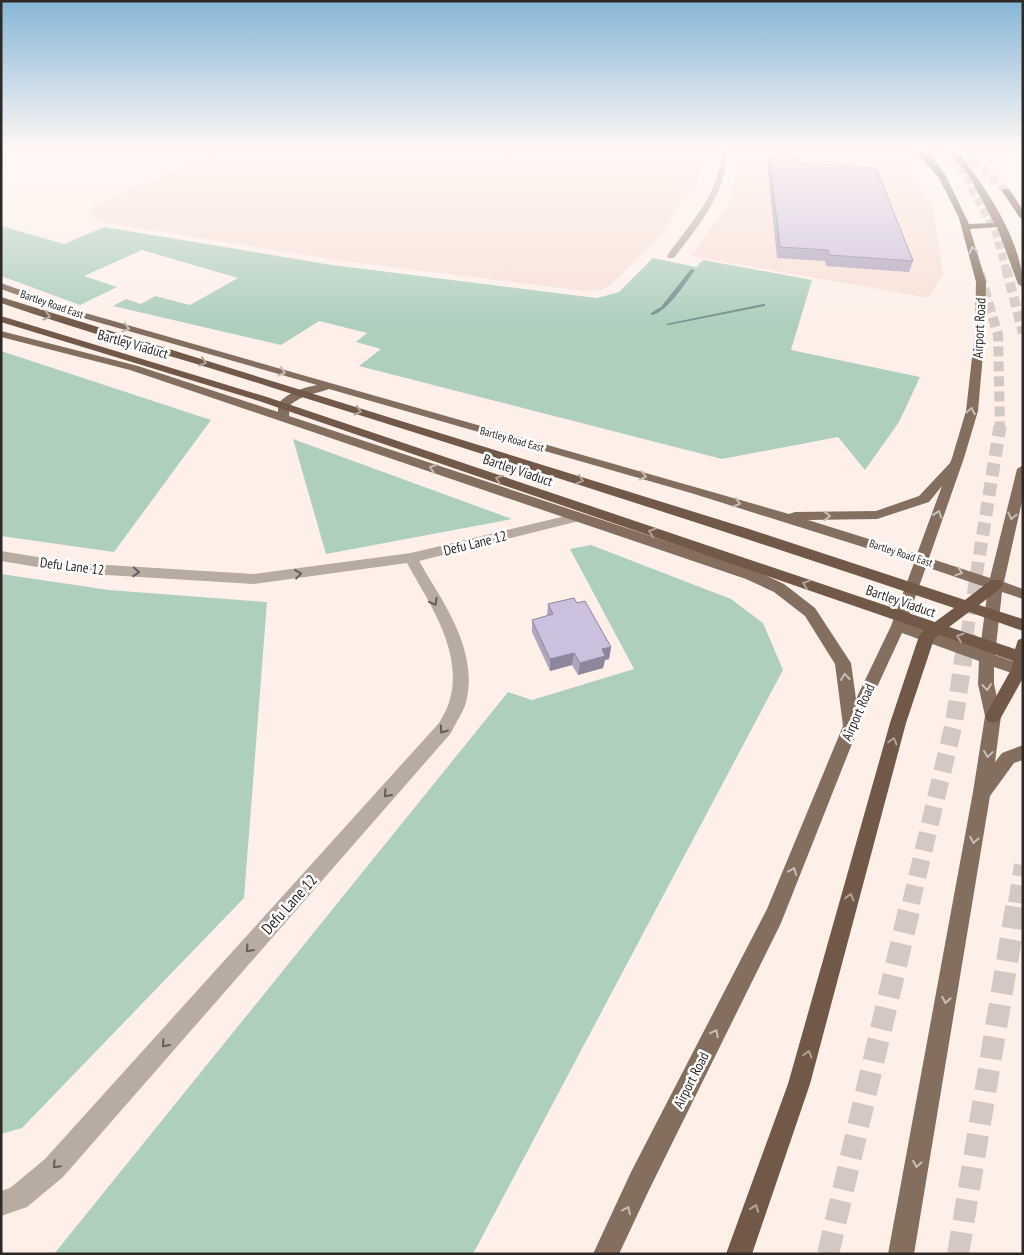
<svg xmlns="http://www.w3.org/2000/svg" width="1024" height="1255" font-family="'PT Sans Narrow',sans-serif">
<rect width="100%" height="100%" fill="#fef0e9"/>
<!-- built -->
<path fill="#f7e1d7" d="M 221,148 L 702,148 L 702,165 L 695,186 L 681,201 L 665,231 L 609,286 L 600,290 L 585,291 L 336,260 L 108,223 L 95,219 L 89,214 L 93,207 L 102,201 L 178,170 Z
M 737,148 L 897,148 L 933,209 L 943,274 L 929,298 L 691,256 L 731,200 L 739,156 Z"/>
<!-- green -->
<path fill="#afcfbd" d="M 1,226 L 64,244 L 104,227 L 332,265 L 597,298 L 619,292 L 653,258 L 696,267 L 703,260 L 812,280 L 791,350 L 920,377 L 899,422 L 865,470 L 838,437 L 722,459 L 359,366 L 381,349 L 356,342 L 367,333 L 319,321 L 281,345 L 113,306 L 126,299 L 141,304 L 155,296 L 190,305 L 238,278 L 142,250 L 84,276 L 117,287 L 80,305 L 1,276 Z
M 1,351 L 211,420 L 114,552 L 1,536 Z
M 293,439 L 512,519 L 326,554 Z
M 591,545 L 731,599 L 763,623 L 783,670 L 473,1254 L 54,1254 L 508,692 L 532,700 L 634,669 L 570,549 Z
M 1,574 L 109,590 L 267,602 L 244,898 L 22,1128 L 1,1134 Z"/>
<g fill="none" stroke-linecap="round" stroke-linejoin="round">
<!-- stream -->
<path fill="#748e8e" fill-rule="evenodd" d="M 691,269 L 695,270 C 686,282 666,314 651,315 L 651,313 L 661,307 Z
M 763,304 L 765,304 L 765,306 L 668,325 L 666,324 Z"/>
<!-- highway-tunnel-far4 -->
<path stroke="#d4c8c2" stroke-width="8" stroke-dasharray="8 4" stroke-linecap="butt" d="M 945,148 L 960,167 L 996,233 L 1006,270
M 953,148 L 982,168 L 1006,191"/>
<!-- highway-tunnel-far3 -->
<path stroke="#d4c8c2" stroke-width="10" stroke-dasharray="10 5" stroke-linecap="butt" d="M 1006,268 L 1023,333
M 980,274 L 998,335 L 1000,427"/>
<!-- highway-tunnel-far2 -->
<path stroke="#d4c8c2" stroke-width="13" stroke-dasharray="13 7" stroke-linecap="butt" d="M 967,634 L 1000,426"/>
<!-- highway-tunnel-far1 -->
<path stroke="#d4c8c2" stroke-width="18" stroke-dasharray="18 9" stroke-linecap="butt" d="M 911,903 L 954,723 L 967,633
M 1017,903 L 1023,865"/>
<!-- highway-tunnel -->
<path stroke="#d4c8c2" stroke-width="22" stroke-dasharray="22 11" stroke-linecap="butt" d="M 828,1254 L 911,902
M 958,1254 L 1017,902"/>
<!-- minor -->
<path fill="#b7aba2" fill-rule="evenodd" d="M 722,148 L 728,148 C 727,192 700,224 674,258 L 668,258 L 667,256 C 692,220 720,195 722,148 Z
M 578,513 L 583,514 L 585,517 L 583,520 L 419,561 C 443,602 477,648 467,698 C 465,710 456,722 451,733 L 63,1177 L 27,1207 L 1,1216 L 1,1191 L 10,1188 L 45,1159 L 439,723 C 443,716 448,708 450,699 C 463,651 429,603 407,563 L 254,584 L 74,573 L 1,561 L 1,551 L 74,563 L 254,574 L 411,553 Z"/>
<!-- major -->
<path fill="#846f5f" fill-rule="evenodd" d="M 921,148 L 927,148 L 946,176 L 969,224 L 994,223 L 971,179 L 947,148 L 954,148 C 983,182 1023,241 1023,287 L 1018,284 L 997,227 L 970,229 L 986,282 L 985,331 L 978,411 L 964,458 L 929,558 L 990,578 L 1017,469 L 1023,465 L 1023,497 L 1004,582 L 1023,589 L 1023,599 L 1002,592 L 995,655 L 1023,665 L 1023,677 L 994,667 L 994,684 L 1001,716 L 995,762 L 1002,753 L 1023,745 L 1023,760 L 1014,763 L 990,796 L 914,1254 L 888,1254 L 973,792 L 985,716 L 978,684 L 979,661 L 902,633 L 859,726 L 781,923 L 649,1190 L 619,1254 L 593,1254 L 631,1172 L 767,909 L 843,726 L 835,664 L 805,616 L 774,592 L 746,579 L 130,370 L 1,337 L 1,331 L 138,366 L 278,412 L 278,404 C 288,392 302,388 317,385 L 76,316 L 1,289 L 1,283 L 82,312 L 789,514 L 795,512 L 876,511 L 919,496 L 950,463 L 952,458 L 966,411 L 975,331 L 976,282 L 959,218 L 938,176 ZM 329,389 L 691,493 L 914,563 L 891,626 L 856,699 L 851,663 L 815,608 L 784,584 L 756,571 L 289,416 L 290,405 C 302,395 315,394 329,389 ZM 942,486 L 917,554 L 808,520 L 877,519 L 929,502 ZM 926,567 L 988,588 L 980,649 L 906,623 Z"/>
<!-- highway -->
<path fill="#725947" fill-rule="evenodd" d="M 912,148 L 919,148 L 945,174 L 945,178 L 939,178 Z
M 1003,189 L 1009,189 L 1023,210 L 1023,218 L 1020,218 L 1002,191 Z
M 1,297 L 746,528 L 965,600 L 991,580 L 1001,580 L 1003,584 L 1001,588 L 979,605 L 1023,619 L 1023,631 L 969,612 L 949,627 L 1015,649 L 1018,640 L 1023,638 L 1023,678 L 999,721 L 993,723 L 987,721 L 985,716 L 1012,668 L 1013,661 L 939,635 L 934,639 L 906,723 L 810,1084 L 752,1254 L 726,1254 L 788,1084 L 890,723 L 919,636 L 924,630 L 259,401 L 1,322 L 1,316 L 267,397 L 935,622 L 954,608 C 727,531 499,459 270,387 C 181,358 90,334 1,303 Z"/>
</g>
<!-- wall -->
<path fill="#afa5bf" d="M 769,154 L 800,163 L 913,261 L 909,272 L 826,266 L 825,261 L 777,258 L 767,163 Z
M 577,603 L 611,647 L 609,659 L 605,660 L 603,668 L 578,675 L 572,665 L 550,671 L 532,632 L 532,620 L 547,616 L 548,604 Z"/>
<!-- shaded-wall -->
<path fill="#8e869b" d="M 611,647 L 609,659 L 605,660 L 603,668 L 578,675 L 580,663 L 602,649 Z
M 574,653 L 572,665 L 550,671 L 550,659 Z"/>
<!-- building -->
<path fill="#cbc0de" stroke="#8e869b" d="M 769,154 L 798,155 L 800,163 L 876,168 L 913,261 L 830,255 L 828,250 L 780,247 Z
M 574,598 L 577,603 L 585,601 L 611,647 L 602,649 L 605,656 L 580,663 L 574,653 L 550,659 L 532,620 L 553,614 L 548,604 Z"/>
<!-- one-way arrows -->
<defs><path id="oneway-chevron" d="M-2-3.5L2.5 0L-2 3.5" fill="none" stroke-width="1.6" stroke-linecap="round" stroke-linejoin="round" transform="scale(1.25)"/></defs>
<g stroke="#c8beb7">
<use href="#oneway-chevron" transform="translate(973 250) rotate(-104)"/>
<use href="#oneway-chevron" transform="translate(126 328) rotate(16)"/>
<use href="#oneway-chevron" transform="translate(282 372) rotate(16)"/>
<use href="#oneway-chevron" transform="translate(971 411) rotate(-79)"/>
<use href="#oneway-chevron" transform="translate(433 468) rotate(-161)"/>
<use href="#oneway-chevron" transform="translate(643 476) rotate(15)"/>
<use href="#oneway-chevron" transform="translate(737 503) rotate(17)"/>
<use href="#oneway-chevron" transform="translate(938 514) rotate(-71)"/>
<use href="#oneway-chevron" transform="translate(827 516)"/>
<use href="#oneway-chevron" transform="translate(1012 516) rotate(103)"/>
<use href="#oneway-chevron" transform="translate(959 572) rotate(18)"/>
<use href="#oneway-chevron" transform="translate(845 677) rotate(-97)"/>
<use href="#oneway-chevron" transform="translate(987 687) rotate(83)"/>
<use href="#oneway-chevron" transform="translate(988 754) rotate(98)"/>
<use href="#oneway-chevron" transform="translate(974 840) rotate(100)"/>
<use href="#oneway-chevron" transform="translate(793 871) rotate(-68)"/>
<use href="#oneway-chevron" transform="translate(946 1000) rotate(100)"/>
<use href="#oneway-chevron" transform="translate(715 1033) rotate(-63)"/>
<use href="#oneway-chevron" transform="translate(917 1164) rotate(100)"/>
<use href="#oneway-chevron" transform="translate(627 1210) rotate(-65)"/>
</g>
<g stroke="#b1a49a">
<use href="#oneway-chevron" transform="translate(47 316) rotate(16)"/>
<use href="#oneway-chevron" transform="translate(203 362) rotate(17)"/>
<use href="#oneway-chevron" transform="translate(358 411) rotate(17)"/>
<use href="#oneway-chevron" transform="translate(499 479) rotate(-161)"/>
<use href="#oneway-chevron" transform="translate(580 480) rotate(17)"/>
<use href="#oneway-chevron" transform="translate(652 532) rotate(-161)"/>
<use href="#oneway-chevron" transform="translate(806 584) rotate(-161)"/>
<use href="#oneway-chevron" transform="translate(960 637) rotate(-161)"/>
<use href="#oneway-chevron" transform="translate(893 741) rotate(-75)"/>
<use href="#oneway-chevron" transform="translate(850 897) rotate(-75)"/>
<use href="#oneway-chevron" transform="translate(808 1054) rotate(-75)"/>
<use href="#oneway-chevron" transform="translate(755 1208) rotate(-70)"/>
</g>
<g stroke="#655d58">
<use href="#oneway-chevron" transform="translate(136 572) rotate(4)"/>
<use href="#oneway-chevron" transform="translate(298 574) rotate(-7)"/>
<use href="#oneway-chevron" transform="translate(434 602) rotate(62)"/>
<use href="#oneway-chevron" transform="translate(443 730) rotate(125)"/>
<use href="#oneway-chevron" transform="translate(387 794) rotate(132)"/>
<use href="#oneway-chevron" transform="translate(249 949) rotate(132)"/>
<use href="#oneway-chevron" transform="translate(165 1044) rotate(132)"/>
<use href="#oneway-chevron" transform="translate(56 1165) rotate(134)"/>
</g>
<!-- sky -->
<linearGradient id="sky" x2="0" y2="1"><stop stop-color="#85b6d6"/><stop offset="0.46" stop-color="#fff8f5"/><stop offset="1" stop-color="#fff8f5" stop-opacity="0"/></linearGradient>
<rect width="1024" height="324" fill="url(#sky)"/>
<g text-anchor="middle" stroke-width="5" stroke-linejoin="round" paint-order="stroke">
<!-- far-street labels -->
<g font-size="11" fill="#2e2927" stroke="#fff">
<text transform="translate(52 304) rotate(19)" y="4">Bartley Road East</text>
<text transform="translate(512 439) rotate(16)" y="4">Bartley Road East</text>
<text transform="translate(901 553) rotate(18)" y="4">Bartley Road East</text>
</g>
<!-- street labels -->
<g font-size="14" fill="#2e2927" stroke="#fff">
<text transform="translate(979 328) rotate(-87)" y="5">Airport Road</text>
<text transform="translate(133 344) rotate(16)" y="5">Bartley Viaduct</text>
<text transform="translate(518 470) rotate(19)" y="5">Bartley Viaduct</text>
<text transform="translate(475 543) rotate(-14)" y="5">Defu Lane 12</text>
<text transform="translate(72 566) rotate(7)" y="5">Defu Lane 12</text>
<text transform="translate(901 601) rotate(19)" y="5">Bartley Viaduct</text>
<text transform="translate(858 712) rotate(-66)" y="5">Airport Road</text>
<text transform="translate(691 1080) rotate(-63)" y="5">Airport Road</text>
</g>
<!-- near-street labels -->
<g font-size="16" fill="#2e2927" stroke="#fff">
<text transform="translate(289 904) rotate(-48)" y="6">Defu Lane 12</text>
</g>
</g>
<!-- border -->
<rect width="1024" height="1255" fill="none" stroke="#2e2927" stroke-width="5"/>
</svg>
